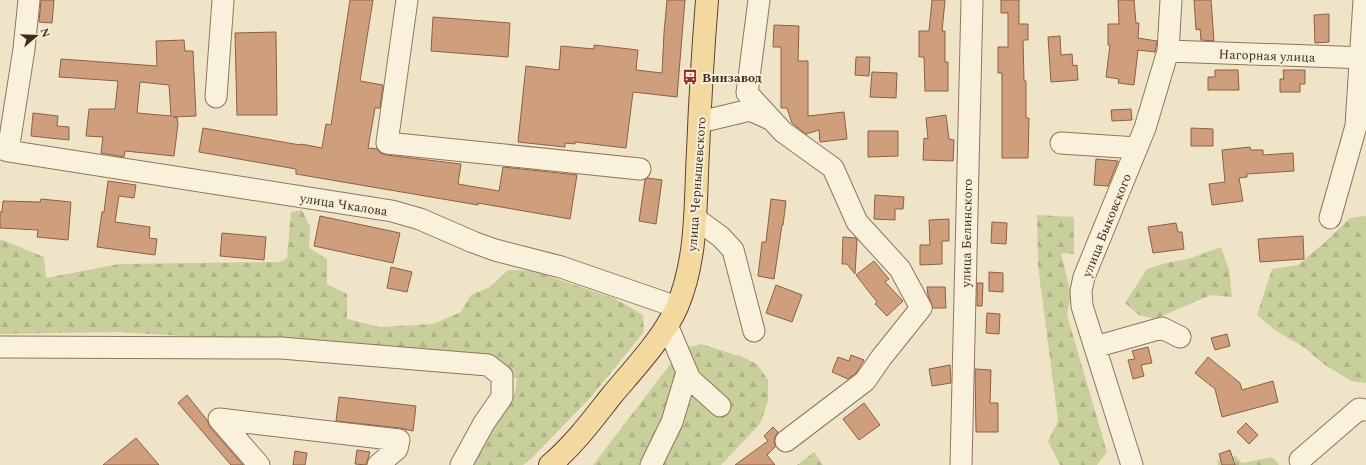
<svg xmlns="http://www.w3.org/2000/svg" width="1366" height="465" font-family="Spectral,serif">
<defs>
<pattern id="forest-firs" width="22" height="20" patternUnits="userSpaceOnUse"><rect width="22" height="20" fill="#c9cf9b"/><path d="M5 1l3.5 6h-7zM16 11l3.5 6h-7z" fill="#aeb285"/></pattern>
</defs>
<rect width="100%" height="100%" fill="#f0e4c8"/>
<!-- forest -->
<path fill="url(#forest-firs)" d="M 302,210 L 310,227 L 309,248 L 327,259 L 327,284 L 347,294 L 347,319 L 380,327 L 433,324 L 461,312 L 471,295 L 490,287 L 508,270 L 533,271 L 614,298 L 643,315 L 644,332 L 590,398 L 531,459 L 523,465 L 461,465 L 500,399 L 515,393 L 517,379 L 488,365 L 271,341 L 116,332 L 0,334 L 0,239 L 44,257 L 46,278 L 119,264 L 280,262 L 287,258 L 291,212 Z
M 1037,215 L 1074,217 L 1074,254 L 1061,253 L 1071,295 L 1067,315 L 1107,452 L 1097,465 L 1060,465 L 1048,441 L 1058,421 L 1038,265 Z
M 1366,216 L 1366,383 L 1351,381 L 1322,363 L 1305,348 L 1276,331 L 1257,315 L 1272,269 L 1298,265 L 1324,243 L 1350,218 Z
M 1221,247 L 1229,270 L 1232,297 L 1211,295 L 1155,319 L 1139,315 L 1125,303 L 1147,269 L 1166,263 L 1188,259 Z
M 701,344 L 742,357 L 757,364 L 768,380 L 768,401 L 760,424 L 721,465 L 593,465 L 682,349 Z
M 814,452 L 823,465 L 797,465 Z
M 1235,456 L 1242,463 L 1272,457 L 1279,464 L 1278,465 L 1218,465 L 1217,461 Z"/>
<!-- building -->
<path fill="#cf9f7d" stroke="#8d5f41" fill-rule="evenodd" d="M 41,0 L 54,0 L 52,23 L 39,22 Z
M 350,0 L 373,0 L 360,81 L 383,85 L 380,108 L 375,108 L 368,148 L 377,149 L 380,153 L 386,155 L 461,164 L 458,184 L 499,191 L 503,167 L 577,175 L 570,219 L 478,203 L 478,205 L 296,174 L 296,169 L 199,152 L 203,128 L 300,145 L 301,144 L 322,148 L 326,124 L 331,125 Z
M 667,0 L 685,0 L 677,97 L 633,92 L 626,148 L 575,142 L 575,144 L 565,143 L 565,147 L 518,142 L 526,66 L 559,70 L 561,46 L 594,49 L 594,45 L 638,50 L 636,70 L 662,73 L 664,33 Z
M 932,0 L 945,0 L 942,31 L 945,31 L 945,62 L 948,62 L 948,91 L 925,91 L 924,57 L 919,57 L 919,31 L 929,31 Z
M 1001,0 L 1019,0 L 1019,24 L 1028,24 L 1028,40 L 1023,40 L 1024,81 L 1026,81 L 1026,118 L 1029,118 L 1028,158 L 1002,158 L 1002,73 L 998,73 L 998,47 L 1008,47 L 1008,13 L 1001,13 Z
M 1118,0 L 1134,0 L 1136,23 L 1139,23 L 1138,38 L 1157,41 L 1155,52 L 1138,50 L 1134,85 L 1118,83 L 1119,79 L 1106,77 L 1110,45 L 1108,45 L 1108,24 L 1119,24 Z
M 1194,0 L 1211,0 L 1214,41 L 1201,40 L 1200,29 L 1196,30 Z
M 1329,14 L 1329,42 L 1315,43 L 1314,15 Z
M 433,17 L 510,23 L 508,57 L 431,51 Z
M 774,25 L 799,26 L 798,61 L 808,61 L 808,116 L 844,112 L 847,139 L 820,142 L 819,130 L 806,134 L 792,123 L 787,108 L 781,108 L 781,47 L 773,47 Z
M 276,32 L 277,115 L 237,115 L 235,33 Z
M 1060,36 L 1061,55 L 1072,54 L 1073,66 L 1077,65 L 1078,80 L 1051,82 L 1048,37 Z
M 184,40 L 185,51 L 193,51 L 196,116 L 173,117 L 177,117 L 178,124 L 174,156 L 125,151 L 124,157 L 101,153 L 103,137 L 86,136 L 89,109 L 115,109 L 118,81 L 59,77 L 61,59 L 157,66 L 156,41 ZM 140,82 L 169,85 L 171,116 L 137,113 Z
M 856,57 L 870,57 L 869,76 L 855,75 Z
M 1215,70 L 1238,70 L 1239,90 L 1208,90 L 1208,77 L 1215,77 Z
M 1283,70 L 1305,70 L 1305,84 L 1300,84 L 1300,92 L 1280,92 L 1280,79 L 1284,79 Z
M 872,72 L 897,73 L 896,98 L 870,97 Z
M 1131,109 L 1132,120 L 1112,121 L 1111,110 Z
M 33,113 L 58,116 L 57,126 L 69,127 L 69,140 L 31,136 Z
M 946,115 L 949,139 L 954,140 L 953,161 L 923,160 L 924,138 L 928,139 L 926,118 Z
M 1191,128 L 1213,129 L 1213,146 L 1191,146 Z
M 868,131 L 898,131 L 898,156 L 868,157 Z
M 1250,147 L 1251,150 L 1263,150 L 1263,155 L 1293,153 L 1294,171 L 1247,174 L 1247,177 L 1239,178 L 1243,201 L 1212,205 L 1209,184 L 1225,182 L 1222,150 Z
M 1096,159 L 1118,161 L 1108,186 L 1094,185 Z
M 647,178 L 662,180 L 656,224 L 639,221 L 645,180 Z
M 108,181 L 136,185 L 134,198 L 119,196 L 115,222 L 150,227 L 149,238 L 157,239 L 155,255 L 97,247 L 102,212 L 104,212 Z
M 875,195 L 904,197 L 903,209 L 895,209 L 895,220 L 874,219 Z
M 41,199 L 71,202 L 68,240 L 37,237 L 38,230 L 0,228 L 0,212 L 2,212 L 3,201 L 40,202 Z
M 771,199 L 786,201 L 783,225 L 782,225 L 774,279 L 758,276 L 762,242 L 766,242 Z
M 320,216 L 400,233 L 393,263 L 314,246 Z
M 949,219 L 949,241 L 942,241 L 942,264 L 920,265 L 920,245 L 930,245 L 929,220 Z
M 992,222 L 1007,223 L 1006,244 L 991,243 Z
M 1176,223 L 1178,232 L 1182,232 L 1184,249 L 1153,253 L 1148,227 Z
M 222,233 L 266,237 L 264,260 L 220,256 Z
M 1303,236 L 1304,259 L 1260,262 L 1258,239 Z
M 843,237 L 856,238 L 857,240 L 855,274 L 847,264 L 842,264 Z
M 874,261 L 889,279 L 885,282 L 903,301 L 887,316 L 875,304 L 877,302 L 856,275 Z
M 391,267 L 412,272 L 407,292 L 387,288 Z
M 989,272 L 1003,273 L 1003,292 L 989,291 Z
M 977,283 L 983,283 L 982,306 L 977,306 Z
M 776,285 L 802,295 L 792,322 L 766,313 Z
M 927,287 L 945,287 L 946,308 L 933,308 L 928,295 Z
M 987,313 L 1000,314 L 999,334 L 986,333 Z
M 1227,334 L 1230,346 L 1215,350 L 1211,338 Z
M 1148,347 L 1152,363 L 1141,365 L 1144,376 L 1133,379 L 1128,360 L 1135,359 L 1132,351 Z
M 851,355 L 864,360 L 856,373 L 848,379 L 832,372 L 838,357 L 849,361 Z
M 1208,357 L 1240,383 L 1242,390 L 1273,381 L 1278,402 L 1222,417 L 1215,389 L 1195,373 Z
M 950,365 L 951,383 L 932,386 L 929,369 Z
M 975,369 L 991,370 L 990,403 L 998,403 L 998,432 L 976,432 Z
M 187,395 L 207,420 L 210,427 L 243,465 L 231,465 L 178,403 Z
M 339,397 L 416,406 L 413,431 L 400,428 L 336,421 Z
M 864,403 L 880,425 L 859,440 L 843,419 Z
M 1246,423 L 1258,435 L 1249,444 L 1237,432 Z
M 773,427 L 778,432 L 775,437 L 774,442 L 776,446 L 767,455 L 775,465 L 735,465 L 768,441 L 764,436 Z
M 136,438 L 159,465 L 103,465 Z
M 357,450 L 370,452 L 366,465 L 355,464 Z
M 1230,450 L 1235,465 L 1222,465 L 1219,454 Z
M 295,451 L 307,453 L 305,465 L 293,465 Z"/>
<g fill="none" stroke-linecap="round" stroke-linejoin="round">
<defs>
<path id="minor" d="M 407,0 L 387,143 L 640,169
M 759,0 L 747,93 L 783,132 L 833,168 L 857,222 L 900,269 L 921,308 L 881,358 L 865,381 L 786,441
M 1168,51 L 1366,58
M 216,97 L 223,0
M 700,122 L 750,110 L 770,119
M 1061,143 L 1137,148
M 0,148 L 8,151 L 392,211 L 420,219 L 473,242 L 495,250 L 561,267 L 677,307
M 8,151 L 24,49 L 29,0
M 695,218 L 721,237 L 733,250 L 754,331
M 1330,218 L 1356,126 L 1364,0
M 667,325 L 690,379 L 720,406
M 0,347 L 281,348 L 488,365 L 502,376 L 502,397 L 484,423 L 461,465
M 1095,347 L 1162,328 L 1180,337
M 219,419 L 399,440 L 397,449 L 378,465
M 219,419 L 259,465
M 1300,460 L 1359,409 L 1366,410
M 651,465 L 672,422 L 687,372
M 961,465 L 972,0
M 1132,465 L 1082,306 L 1081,291 L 1084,277 L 1145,128 L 1168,51 L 1171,0"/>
<path id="major" d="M 550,465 C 574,445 593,419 612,395 C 633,370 664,337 677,307 C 698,258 695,203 698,151 C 700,101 703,50 707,0"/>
</defs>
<!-- minor casing -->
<use href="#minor" stroke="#8d765c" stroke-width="23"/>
<!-- major casing -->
<use href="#major" stroke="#5b4430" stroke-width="24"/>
<!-- minor -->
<use href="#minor" stroke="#faf1dc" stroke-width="21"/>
<!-- major -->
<use href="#major" stroke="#f3d9a0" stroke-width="22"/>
</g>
<!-- icons -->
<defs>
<symbol id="bus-bare" viewBox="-9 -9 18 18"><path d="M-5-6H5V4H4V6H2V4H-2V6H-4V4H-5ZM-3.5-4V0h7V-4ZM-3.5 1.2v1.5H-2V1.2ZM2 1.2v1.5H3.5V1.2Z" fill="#9e2a2b" stroke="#f7eed8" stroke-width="2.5" paint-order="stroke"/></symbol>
</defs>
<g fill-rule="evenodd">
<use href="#bus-bare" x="679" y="66" width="22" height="22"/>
</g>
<g text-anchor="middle" stroke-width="4" stroke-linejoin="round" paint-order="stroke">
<!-- street labels -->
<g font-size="13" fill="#3d2e20" stroke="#f7eed8">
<text transform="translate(1267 55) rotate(2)" y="5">Нагорная улица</text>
<text transform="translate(696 184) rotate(-86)" y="5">улица Чернышевского</text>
<text transform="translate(344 204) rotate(9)" y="5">улица Чкалова</text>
<text transform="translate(1106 225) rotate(-68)" y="5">улица Быковского</text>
<text transform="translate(966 233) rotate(-89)" y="5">улица Белинского</text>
</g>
<!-- poi labels -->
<g font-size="13" font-weight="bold" fill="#3d2e20" stroke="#f7eed8" text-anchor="start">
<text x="702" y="82">Винзавод</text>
</g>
</g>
<!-- north arrow -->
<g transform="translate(36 36) rotate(71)" stroke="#f7eed8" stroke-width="3" paint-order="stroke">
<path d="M0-3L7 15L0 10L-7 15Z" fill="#3d2e20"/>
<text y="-6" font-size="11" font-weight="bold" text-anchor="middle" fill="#3d2e20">N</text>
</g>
</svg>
